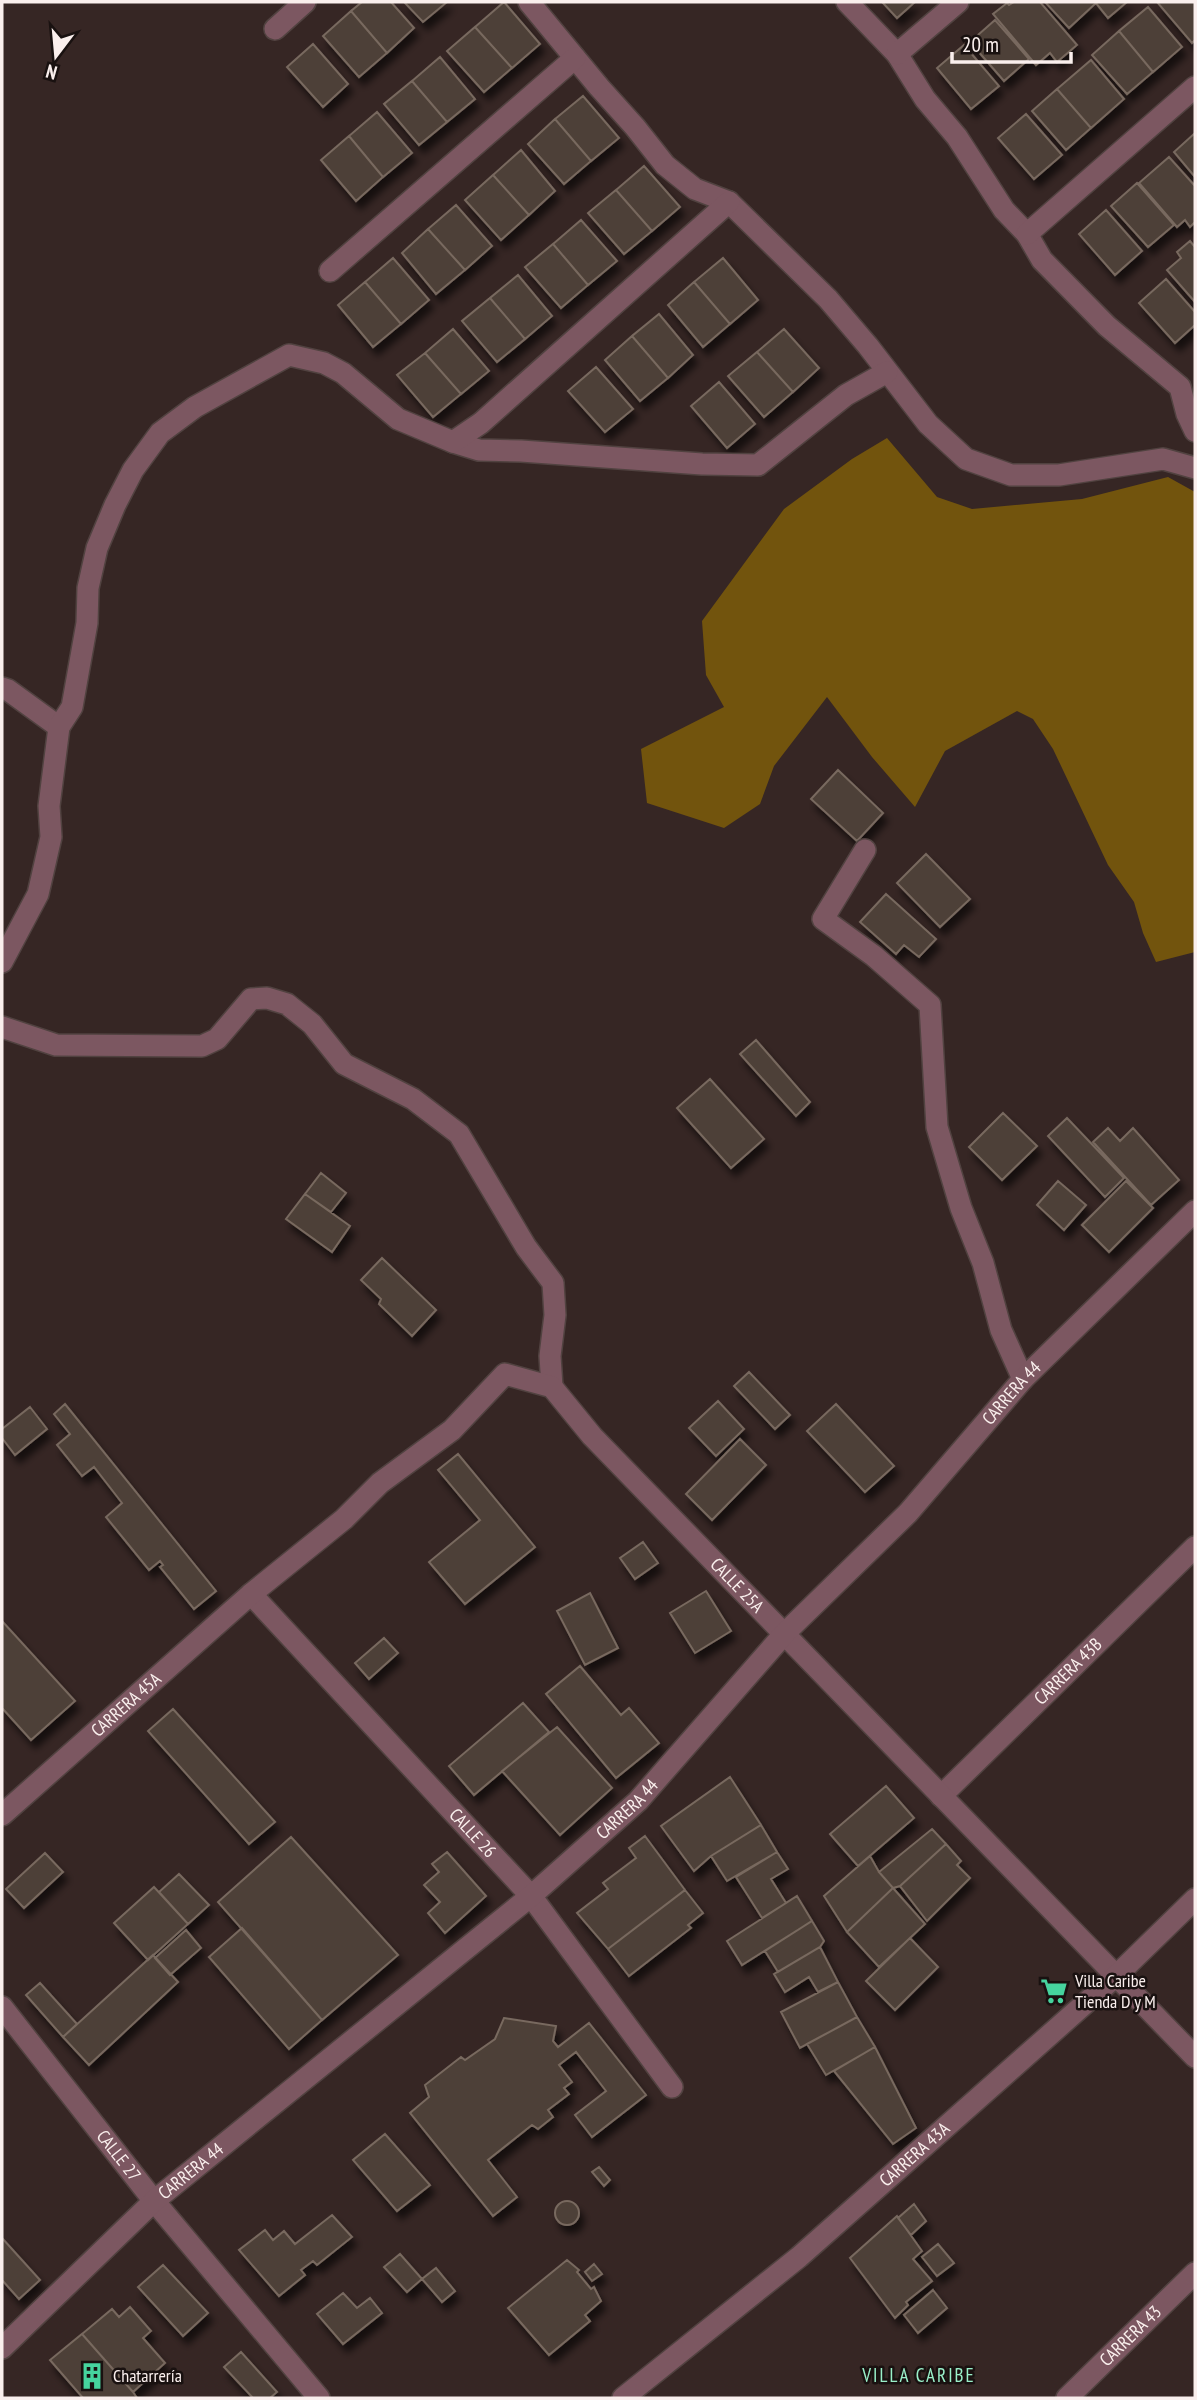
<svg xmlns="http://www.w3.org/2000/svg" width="1197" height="2400" font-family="'PT Sans Narrow',sans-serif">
<defs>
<filter id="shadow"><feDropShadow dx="4.5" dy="8" stdDeviation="3.5" flood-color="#0009"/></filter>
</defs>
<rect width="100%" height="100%" fill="#362624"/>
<!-- forest -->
<path fill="#72540d" d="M 887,438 L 937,497 L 972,509 L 1082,499 L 1168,477 L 1195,492 L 1195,952 L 1156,962 L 1143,933 L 1134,902 L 1108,865 L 1053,749 L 1033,719 L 1017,711 L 945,751 L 915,807 L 872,757 L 827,697 L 774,766 L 760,804 L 724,828 L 647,803 L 641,749 L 724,707 L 706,675 L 702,621 L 784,509 L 852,459 Z"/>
<!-- building -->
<path fill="#4e4137" stroke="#78695f" stroke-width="2" filter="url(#shadow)" d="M 362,2 L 391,2 L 414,28 L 387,53 L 351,11 Z
M 404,2 L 447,2 L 423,22 Z
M 504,2 L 540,44 L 512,68 L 475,27 Z
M 882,2 L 915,2 L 897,18 Z
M 1014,2 L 1040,2 L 1077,45 L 1057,62 L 1050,53 L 1036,65 L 993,14 L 1007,3 L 1009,5 Z
M 1045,2 L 1095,2 L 1096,3 L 1069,28 Z
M 1095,2 L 1127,2 L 1108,18 Z
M 1157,2 L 1195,2 L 1195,40 L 1192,43 Z
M 1148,7 L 1182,47 L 1153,72 L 1119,31 Z
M 351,11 L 387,53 L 359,77 L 323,36 Z
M 995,20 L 1029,59 L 1004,81 L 970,42 Z
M 475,27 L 512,68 L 484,92 L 447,51 Z
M 1119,31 L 1153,72 L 1127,94 L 1092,55 Z
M 313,44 L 348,84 L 323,107 L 287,67 Z
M 964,45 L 999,86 L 971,109 L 937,68 Z
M 440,57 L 475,99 L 447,122 L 412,81 Z
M 1091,60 L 1124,99 L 1091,128 L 1057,89 Z
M 412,81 L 447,122 L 419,145 L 384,104 Z
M 1057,89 L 1091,128 L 1066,150 L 1032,111 Z
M 583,96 L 619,138 L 591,161 L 555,119 Z
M 377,112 L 412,153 L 383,177 L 349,136 Z
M 1026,114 L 1062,155 L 1034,179 L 998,138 Z
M 555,119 L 591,161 L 564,184 L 528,144 Z
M 1195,133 L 1195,177 L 1174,152 Z
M 349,136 L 383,177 L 356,201 L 321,160 Z
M 521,150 L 555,191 L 529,215 L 493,175 Z
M 1169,157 L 1195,186 L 1195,222 L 1190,227 L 1185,220 L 1177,227 L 1139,183 Z
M 644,166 L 680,207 L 652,231 L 616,190 Z
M 493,175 L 529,215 L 501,240 L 465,200 Z
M 1137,183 L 1174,225 L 1148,247 L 1111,206 Z
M 616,190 L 652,231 L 624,254 L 588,213 Z
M 456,205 L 492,246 L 465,270 L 428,229 Z
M 1106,210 L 1142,251 L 1115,275 L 1079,234 Z
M 581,220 L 617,261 L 588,285 L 553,244 Z
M 428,229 L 465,270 L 436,294 L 402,253 Z
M 1190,241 L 1195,247 L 1195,302 L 1167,270 L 1181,258 L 1177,252 Z
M 553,244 L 588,285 L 561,308 L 525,267 Z
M 393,258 L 429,300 L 401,324 L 365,282 Z
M 723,258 L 758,300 L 730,324 L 694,282 Z
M 518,275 L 552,316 L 525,339 L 490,298 Z
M 1166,279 L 1195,312 L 1195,325 L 1175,343 L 1139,303 Z
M 365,282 L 401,324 L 373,347 L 338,305 Z
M 694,282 L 730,324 L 703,347 L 668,305 Z
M 490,298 L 525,339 L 497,362 L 462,321 Z
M 659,314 L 693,355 L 668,378 L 632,336 Z
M 453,329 L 489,371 L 461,394 L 425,353 Z
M 784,329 L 819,368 L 793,392 L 757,352 Z
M 632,336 L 668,378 L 640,401 L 605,360 Z
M 757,352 L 793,392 L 764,417 L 728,376 Z
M 425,353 L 461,394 L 433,417 L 397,375 Z
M 596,367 L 633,409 L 605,432 L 568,391 Z
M 719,382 L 755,424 L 727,448 L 691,406 Z
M 838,770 L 883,813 L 857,841 L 811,799 Z
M 926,854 L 970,899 L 940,927 L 897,883 Z
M 886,894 L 936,939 L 919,957 L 904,945 L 896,954 L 860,922 Z
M 756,1040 L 810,1102 L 796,1116 L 740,1054 Z
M 710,1079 L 764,1139 L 731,1168 L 677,1108 Z
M 1003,1113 L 1037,1146 L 1002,1180 L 969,1147 Z
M 1067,1118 L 1124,1178 L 1105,1197 L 1048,1136 Z
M 1108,1128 L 1120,1141 L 1133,1128 L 1179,1180 L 1151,1205 L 1093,1142 Z
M 321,1173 L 346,1193 L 331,1212 L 305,1194 Z
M 1058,1181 L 1086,1205 L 1064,1230 L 1037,1205 Z
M 1126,1181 L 1153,1208 L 1109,1252 L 1082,1225 Z
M 305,1194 L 350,1226 L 332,1252 L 286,1219 Z
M 382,1258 L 436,1310 L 412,1336 L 379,1304 L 381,1299 L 361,1280 Z
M 749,1372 L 790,1415 L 775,1429 L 734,1386 Z
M 718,1401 L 744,1429 L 716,1456 L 689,1428 Z
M 65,1404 L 216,1591 L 194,1609 L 160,1567 L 163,1565 L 160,1561 L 149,1570 L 106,1517 L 122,1503 L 94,1467 L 82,1476 L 57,1445 L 70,1434 L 54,1414 Z
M 836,1404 L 894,1466 L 865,1492 L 807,1431 Z
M 30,1407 L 47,1429 L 15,1455 L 2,1438 L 2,1429 Z
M 740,1439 L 766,1465 L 712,1520 L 686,1494 Z
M 458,1454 L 535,1547 L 465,1604 L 429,1562 L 480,1520 L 438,1470 Z
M 643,1542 L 658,1563 L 635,1579 L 620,1558 Z
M 706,1591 L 731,1631 L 695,1653 L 670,1613 Z
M 590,1593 L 618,1648 L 585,1665 L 557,1611 Z
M 2,1621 L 75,1701 L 31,1740 L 2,1708 Z
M 384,1638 L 398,1653 L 369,1679 L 355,1663 Z
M 580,1666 L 621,1715 L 629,1708 L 659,1743 L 616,1778 L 546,1694 Z
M 523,1703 L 549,1732 L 474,1795 L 449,1766 Z
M 173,1709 L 275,1822 L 249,1844 L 148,1731 Z
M 557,1727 L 612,1788 L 560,1835 L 502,1771 Z
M 730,1777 L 761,1825 L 711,1856 L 694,1871 L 661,1826 Z
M 886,1786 L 914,1818 L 858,1866 L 830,1834 Z
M 761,1825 L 777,1852 L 727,1881 L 711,1856 Z
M 932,1829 L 946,1844 L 900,1886 L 893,1888 L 879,1872 Z
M 645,1836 L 685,1890 L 608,1949 L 577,1913 L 608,1889 L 603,1883 L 636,1858 L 629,1848 Z
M 291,1837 L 398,1955 L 322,2020 L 218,1902 Z
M 946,1844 L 961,1861 L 957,1865 L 970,1878 L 927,1921 L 900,1886 Z
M 447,1852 L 486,1896 L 445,1933 L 428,1913 L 440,1902 L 424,1885 L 439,1872 L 432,1864 Z
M 777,1852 L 788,1869 L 771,1879 L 786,1903 L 762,1918 L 736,1877 Z
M 45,1853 L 63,1872 L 24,1908 L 6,1889 Z
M 870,1856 L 879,1872 L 893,1888 L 847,1932 L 824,1896 Z
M 179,1874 L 209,1905 L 188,1924 L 159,1892 Z
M 154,1887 L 188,1924 L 148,1960 L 114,1923 Z
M 893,1888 L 925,1924 L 879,1967 L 847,1932 Z
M 685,1890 L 703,1913 L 688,1925 L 691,1928 L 629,1976 L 608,1949 Z
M 797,1896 L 812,1921 L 742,1965 L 727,1941 Z
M 812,1921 L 824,1941 L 820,1947 L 778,1972 L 765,1951 Z
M 242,1928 L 322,2020 L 289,2049 L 209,1957 Z
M 186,1930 L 201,1948 L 170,1975 L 155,1958 Z
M 910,1938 L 938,1967 L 895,2010 L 866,1981 Z
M 820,1947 L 838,1982 L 818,1992 L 809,1977 L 785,1992 L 774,1974 Z
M 153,1955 L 178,1982 L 89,2065 L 63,2037 Z
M 838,1982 L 857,2017 L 800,2048 L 781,2012 Z
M 40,1983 L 77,2024 L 63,2037 L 26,1995 Z
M 857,2017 L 875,2047 L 826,2075 L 807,2044 Z
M 504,2018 L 556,2026 L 553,2041 L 558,2047 L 589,2023 L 646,2095 L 592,2137 L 575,2115 L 606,2091 L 576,2052 L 559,2065 L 572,2082 L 564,2088 L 569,2094 L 548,2110 L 553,2117 L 538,2129 L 532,2125 L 488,2160 L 517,2197 L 493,2216 L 410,2113 L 429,2097 L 425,2085 L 461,2057 L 465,2060 L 495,2039 Z
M 875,2047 L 916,2128 L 893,2144 L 834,2071 Z
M 385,2134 L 430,2185 L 397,2211 L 353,2160 Z
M 599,2167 L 610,2180 L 604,2186 L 592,2172 Z
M555 2213a12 12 0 1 1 24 0a12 12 0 1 1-24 0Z
M 914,2204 L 926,2221 L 911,2235 L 898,2218 Z
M 332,2215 L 352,2237 L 317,2265 L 313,2261 L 301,2270 L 305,2275 L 279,2296 L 239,2250 L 265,2230 L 273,2240 L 284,2231 L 295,2244 Z
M 897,2216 L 922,2251 L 913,2259 L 932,2281 L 906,2302 L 908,2305 L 895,2318 L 850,2258 Z
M 2,2238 L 40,2280 L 19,2299 L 2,2280 Z
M 938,2244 L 954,2263 L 937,2276 L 922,2257 Z
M 400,2254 L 422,2279 L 407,2292 L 384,2267 Z
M 567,2260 L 579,2270 L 577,2272 L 591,2289 L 594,2287 L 601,2301 L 585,2315 L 590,2321 L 549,2355 L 508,2308 Z
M 594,2264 L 602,2274 L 592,2281 L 585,2272 Z
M 163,2265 L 208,2313 L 183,2336 L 138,2287 Z
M 436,2268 L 455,2291 L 442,2302 L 422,2279 Z
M 933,2290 L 947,2308 L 918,2333 L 904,2315 Z
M 343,2293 L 357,2308 L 370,2298 L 382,2313 L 343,2344 L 317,2314 Z
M 130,2307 L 151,2331 L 143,2338 L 165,2363 L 133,2392 L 82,2334 L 112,2309 L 119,2317 Z
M 82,2334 L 133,2392 L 137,2398 L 83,2398 L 50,2360 Z
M 241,2352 L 277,2392 L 270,2398 L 253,2398 L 224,2367 Z"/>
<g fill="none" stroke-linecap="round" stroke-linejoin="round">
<defs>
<g id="minor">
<path d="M 529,2 L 599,87 L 635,127 L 665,165 L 695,189 L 729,202 L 828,299 L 868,346 L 928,424 L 966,459 L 1011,475 L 1059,475 L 1163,459 L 1195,468"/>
<path d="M 847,2 L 897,54 L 925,99 L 957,137 L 1004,210 L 1027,234 L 1042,260 L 1107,326 L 1180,387 L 1187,414 L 1195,431"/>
<path d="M 275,29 L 305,2"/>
<path d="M 897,54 L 958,2"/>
<path d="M 1027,234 L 1195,87"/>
<path d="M 330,271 L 575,58"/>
<path d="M 453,442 L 479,450 L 521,451 L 702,464 L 758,465 L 846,395 L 887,372"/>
<path d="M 2,688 L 8,690 L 59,727"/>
<path d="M 865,850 L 823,919 L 874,956 L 930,1005 L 937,1127 L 961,1208 L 983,1263 L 1001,1330 L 1023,1379"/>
<path d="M 2,962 L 38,894 L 51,837 L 49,806 L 59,727 L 72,707 L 87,623 L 88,588 L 97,548 L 115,505 L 133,470 L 160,433 L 195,407 L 289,355 L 324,363 L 343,373 L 398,419 L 453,442 L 481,423 L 729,202"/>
<path d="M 2,1027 L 56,1045 L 202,1046 L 217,1039 L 251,999 L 267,998 L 287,1004 L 312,1024 L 344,1064 L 413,1099 L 459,1134 L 526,1247 L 553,1283 L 555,1315 L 550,1356 L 552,1387"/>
<path id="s1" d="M 251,1594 L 531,1896 L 672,2087"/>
<path id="s2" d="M 941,1796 L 1195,1547"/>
<path id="s3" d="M 2,1815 L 251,1594 L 344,1519 L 380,1483 L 452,1430 L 505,1374 L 552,1387 L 592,1436 L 1195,2057"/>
<path id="s4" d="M 2,2007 L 154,2201 L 319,2398"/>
<path id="s5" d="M 2,2348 L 154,2201 L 531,1896 L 638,1801 L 785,1633 L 908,1513 L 1023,1379 L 1195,1211"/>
<path id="s6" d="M 623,2398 L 799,2257 L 1116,1976 L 1195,1899"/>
<path id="s7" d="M 1067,2398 L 1195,2273"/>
</g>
</defs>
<!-- minor casing -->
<use href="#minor" stroke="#514240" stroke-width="24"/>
<!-- minor -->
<use href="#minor" stroke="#7c5761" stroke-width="21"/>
</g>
<!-- icons -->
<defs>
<symbol id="supermarket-bare" viewBox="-9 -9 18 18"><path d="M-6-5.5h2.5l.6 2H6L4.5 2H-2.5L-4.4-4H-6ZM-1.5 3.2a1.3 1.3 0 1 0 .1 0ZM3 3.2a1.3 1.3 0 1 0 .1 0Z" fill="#46d49e" stroke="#191110" stroke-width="2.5" paint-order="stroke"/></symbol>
<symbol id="building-bare" viewBox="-9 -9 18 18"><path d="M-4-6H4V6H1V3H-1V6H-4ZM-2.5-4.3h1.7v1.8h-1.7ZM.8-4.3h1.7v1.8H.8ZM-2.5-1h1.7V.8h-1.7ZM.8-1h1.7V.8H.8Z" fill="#46d49e" stroke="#191110" stroke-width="2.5" paint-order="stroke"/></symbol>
</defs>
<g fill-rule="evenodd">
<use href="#supermarket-bare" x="1035" y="1972" width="38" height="38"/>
<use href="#building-bare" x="73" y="2357" width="38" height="38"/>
</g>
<g text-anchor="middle" stroke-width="5" stroke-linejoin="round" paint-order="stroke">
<!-- street labels -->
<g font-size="18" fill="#faefed" stroke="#191110">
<text dy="6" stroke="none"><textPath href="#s5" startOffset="1393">CARRERA 44</textPath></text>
<text dy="6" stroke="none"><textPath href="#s3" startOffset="990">CALLE 25A</textPath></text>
<text dy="6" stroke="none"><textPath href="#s2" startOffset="178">CARRERA 43B</textPath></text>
<text dy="6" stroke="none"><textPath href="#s3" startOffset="166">CARRERA 45A</textPath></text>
<text dy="6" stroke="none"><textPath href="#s5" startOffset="826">CARRERA 44</textPath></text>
<text dy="6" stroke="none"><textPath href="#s1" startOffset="326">CALLE 26</textPath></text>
<text dy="6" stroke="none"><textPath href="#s4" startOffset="189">CALLE 27</textPath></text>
<text dy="6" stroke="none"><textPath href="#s6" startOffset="380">CARRERA 43A</textPath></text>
<text dy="6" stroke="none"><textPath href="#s5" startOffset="259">CARRERA 44</textPath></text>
<text dy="6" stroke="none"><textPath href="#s7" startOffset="89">CARRERA 43</textPath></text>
</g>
<!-- poi labels -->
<g font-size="18" fill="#faefed" stroke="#191110" text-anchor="start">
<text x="1075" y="1987">Villa Caribe<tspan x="1075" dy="21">Tienda D y M</tspan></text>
<text x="113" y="2382">Chatarrería</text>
</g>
<!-- neighbourhood labels -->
<g font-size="19" letter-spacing="2" fill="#9af0c9" stroke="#191110">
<text x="919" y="2382">VILLA CARIBE</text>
</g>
</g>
<!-- border -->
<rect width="1197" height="2400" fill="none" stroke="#faefed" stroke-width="7"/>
<!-- north arrow -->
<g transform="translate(56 56) rotate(196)" stroke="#191110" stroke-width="5" paint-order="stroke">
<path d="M0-5L12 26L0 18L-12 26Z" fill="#faefed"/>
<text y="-10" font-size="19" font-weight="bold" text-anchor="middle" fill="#faefed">N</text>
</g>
<!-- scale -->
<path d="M952 52v10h119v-10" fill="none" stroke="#faefed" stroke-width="3.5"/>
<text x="962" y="52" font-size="21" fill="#faefed" stroke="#191110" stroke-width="5" paint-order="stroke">20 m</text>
</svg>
